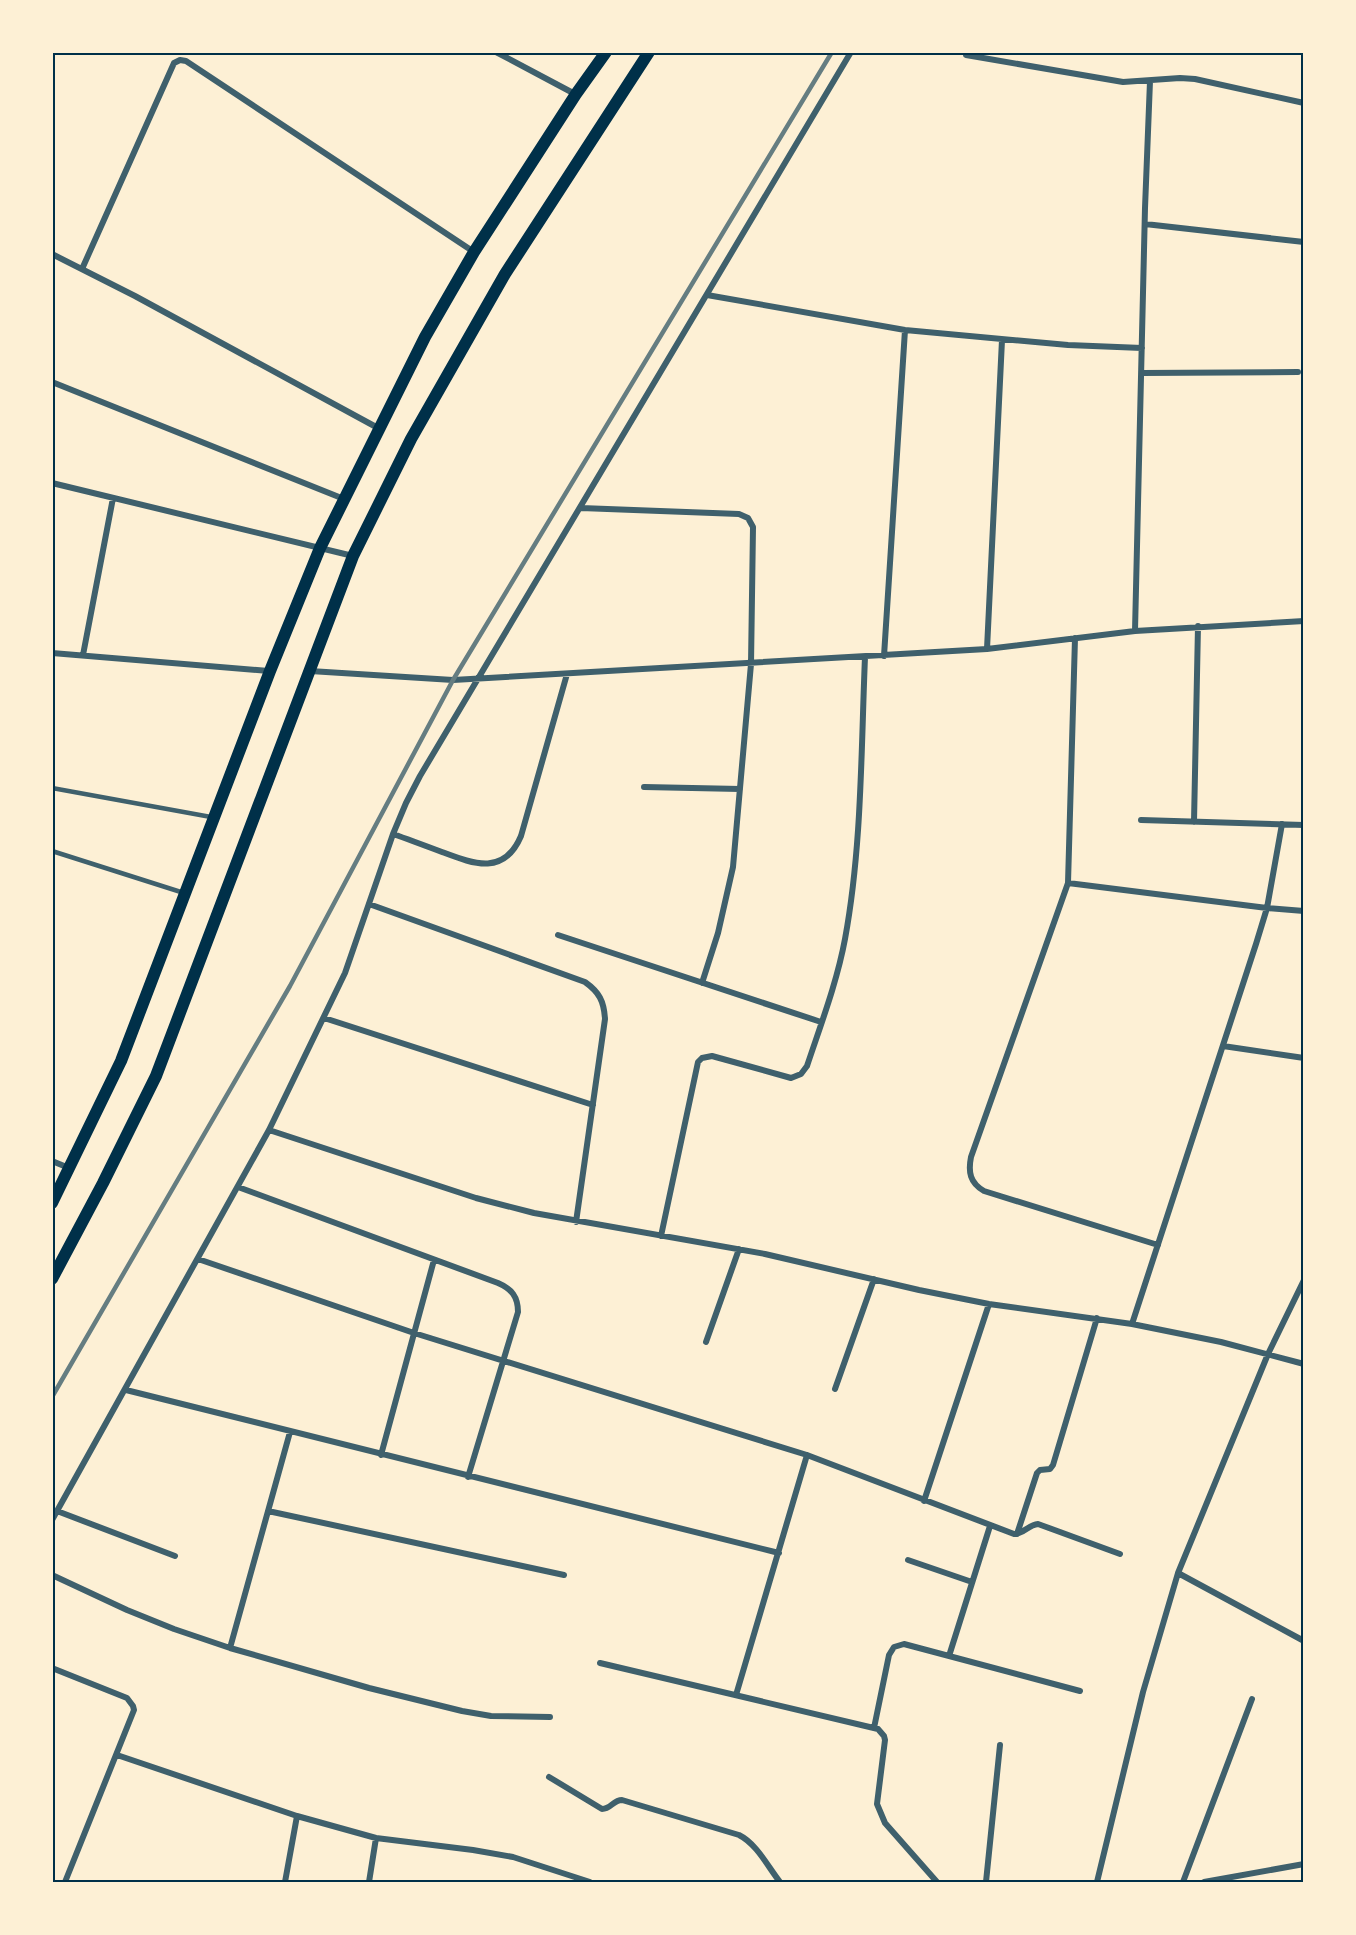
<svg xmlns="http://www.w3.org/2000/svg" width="1356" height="1935" font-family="'Libre Baskerville',serif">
<rect width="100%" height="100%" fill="#fdf0d5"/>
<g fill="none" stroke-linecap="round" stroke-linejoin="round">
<!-- service -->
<path stroke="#3f606c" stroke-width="4.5" d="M 52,788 L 211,817
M 52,851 L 184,893"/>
<!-- minor -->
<path stroke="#3f606c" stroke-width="6" d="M 496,52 L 575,94
M 966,55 L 1123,82 L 1180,78 L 1195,79 L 1304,103
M 1145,224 L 1304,242
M 52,254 L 135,296 L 378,428
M 82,269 L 174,63 L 180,60 L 186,61 L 474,252
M 707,295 L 905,330 L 1068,345 L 1142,348
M 1142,373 L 1298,372
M 52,382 L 344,499
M 52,483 L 353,556
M 581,508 L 739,514 L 748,518 L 753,527 L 751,664 L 733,867 L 718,933 L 702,983
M 1135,631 L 1145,208 L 1150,81
M 1075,638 L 1068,883 L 971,1157 C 968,1172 970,1183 984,1191 L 1158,1245
M 987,649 L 1002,340
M 52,653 L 269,671
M 83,655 L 113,498
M 884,656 L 905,330
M 310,671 L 453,680 L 987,649 L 1135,631 L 1304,621
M 644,787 L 740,789
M 1141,820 L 1304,825
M 1194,822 L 1198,626
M 393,834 C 410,840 426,846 442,852 C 474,864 504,876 521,836 L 567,674
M 1068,883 L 1267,908 L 1304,911
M 369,904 L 585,982 C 599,992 604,1001 605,1019 L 576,1222
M 558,935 L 821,1022
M 324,1018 L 593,1105
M 1223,1046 L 1304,1058
M 269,1130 L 476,1198 L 534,1213 L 765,1254 L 919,1290 L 989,1304 L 1132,1324 L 1221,1342 L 1304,1364
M 52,1161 L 69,1168
M 238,1187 L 498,1283 C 512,1289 518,1297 518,1312 L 468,1477
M 661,1236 L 698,1062 L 702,1058 L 712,1056 L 791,1078 L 801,1074 L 807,1066 C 821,1024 837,982 845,939 C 862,847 861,751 865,657
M 198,1259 L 414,1333 L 807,1455 L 1014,1534 C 1024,1534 1028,1525 1038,1524 L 1120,1554
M 1132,1324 L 1256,944 L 1267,908 L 1282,824
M 706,1342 L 739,1249
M 835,1389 L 874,1279
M 126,1390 L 779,1553
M 381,1455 L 434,1260
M 924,1501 L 989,1304
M 57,1511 L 175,1556
M 268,1511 L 564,1575
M 52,1520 L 269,1130 L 345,973 L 393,834 L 406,803 L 420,776 L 851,52
M 1017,1534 L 1037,1473 L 1040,1470 L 1050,1469 L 1053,1465 L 1097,1318
M 908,1560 L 972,1582
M 1178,1573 L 1304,1641
M 52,1575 L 127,1610 L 174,1629 L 230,1648 L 369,1688 L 462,1711 L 491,1716 L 550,1717
M 230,1648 L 290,1432
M 949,1656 L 990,1526
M 600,1663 L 878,1729 L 884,1736 L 885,1740 L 877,1804 L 885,1823 L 937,1882
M 52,1668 L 127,1698 L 133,1706 L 134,1710 L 65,1882
M 736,1695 L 807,1455
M 874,1728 L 889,1655 L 894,1647 L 904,1644 L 1080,1691
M 117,1755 L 297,1816 L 376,1838 L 473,1850 L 513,1857 L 590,1882
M 549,1777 L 602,1809 C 611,1809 613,1800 622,1800 L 739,1835 C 757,1844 768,1867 780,1882
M 285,1882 L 297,1816
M 369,1882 L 376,1838
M 986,1882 L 1000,1745
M 1097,1882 L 1143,1692 L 1178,1573 L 1268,1354 L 1304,1280
M 1183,1882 L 1252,1699
M 1204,1882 L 1304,1864"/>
<!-- secondary -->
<path stroke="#003049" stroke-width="12" d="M 52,1203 L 121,1061 L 270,671 L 320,548 L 425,337 L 474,252 L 576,94 L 606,52
M 52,1279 L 103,1183 L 156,1076 L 353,556 L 411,439 L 505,274 L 649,52"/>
<!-- rail -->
<path stroke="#657d81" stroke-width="4.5" d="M 52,1397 L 290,986 L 453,680 L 832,52"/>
</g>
<!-- border -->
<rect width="1356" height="1935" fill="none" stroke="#fdf0d5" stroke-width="108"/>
<rect x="54" y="54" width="1248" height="1827" fill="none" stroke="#003049" stroke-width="2"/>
</svg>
